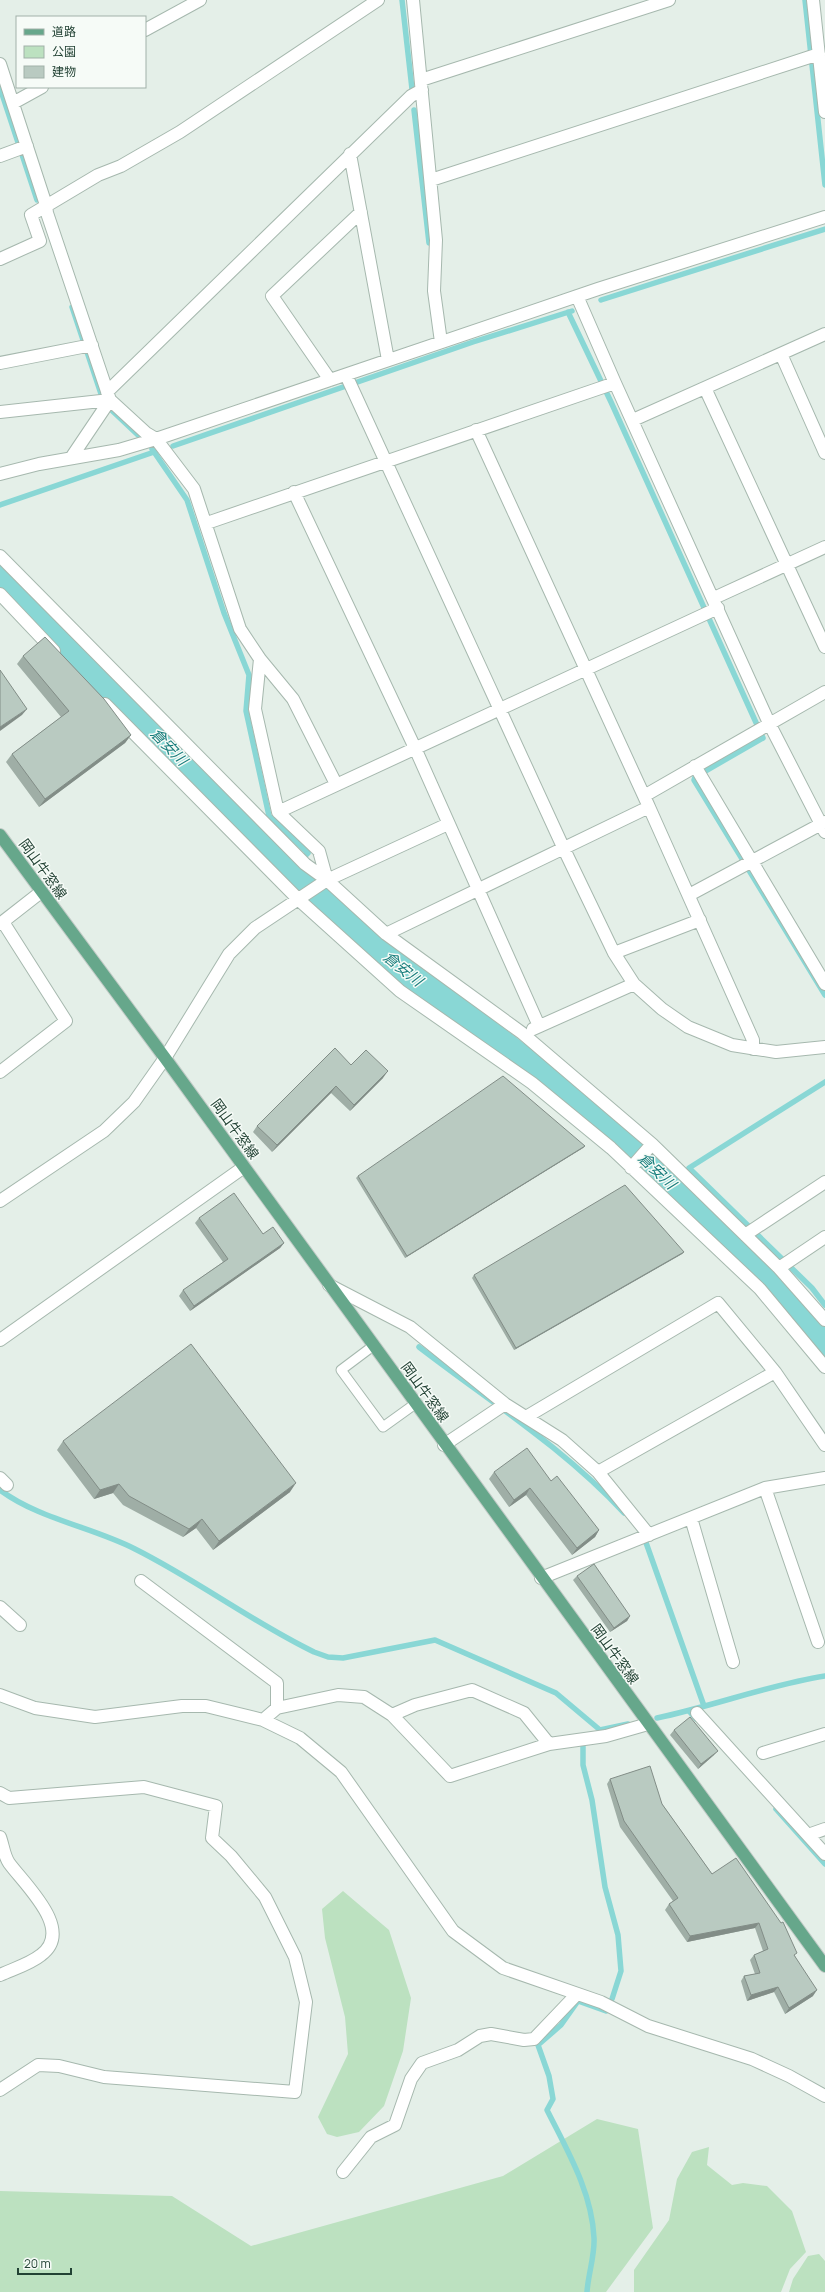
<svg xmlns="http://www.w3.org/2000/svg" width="825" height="2292" font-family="Manrope,'Noto Sans JP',sans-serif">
<rect width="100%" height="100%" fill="#e4efe8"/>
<!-- green -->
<path fill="#bce1c0" d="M 343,1891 L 389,1930 L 411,1998 L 403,2051 L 384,2106 L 359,2132 L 337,2137 L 327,2134 L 318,2117 L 348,2054 L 345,2017 L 325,1938 L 322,1909 Z
M 597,2119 L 638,2129 L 653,2228 L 606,2292 L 0,2292 L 0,2191 L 172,2196 L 251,2246 L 503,2176 Z
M 709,2147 L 707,2165 L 732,2185 L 743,2183 L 767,2186 L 792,2211 L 806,2252 L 790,2269 L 781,2292 L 634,2292 L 634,2270 L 669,2220 L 677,2179 L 692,2152 Z
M 819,2254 L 825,2261 L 825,2292 L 789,2292 L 793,2279 L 808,2256 Z"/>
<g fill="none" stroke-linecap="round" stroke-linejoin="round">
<!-- stream -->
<path stroke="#89d7d5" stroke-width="5.5" d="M 402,0 L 412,89
M 805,0 L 825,185
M 0,88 L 37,200
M 414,110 L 429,243
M 601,300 L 825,229
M 72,307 L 104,403 L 138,435
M 568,312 L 611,402 L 763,738 L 695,777 L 694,780 L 825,995
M 173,446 L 473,342 L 572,311
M 152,449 L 187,500 L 224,613 L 249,675 L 246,711 L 269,816 L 308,853 L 304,857
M 0,505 L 157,451
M 291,871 L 297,864
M 825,1082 L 689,1168 L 812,1288 L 825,1305
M 419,1347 C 489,1401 564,1448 624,1513
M 0,1490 C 39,1519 92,1527 135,1549 C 197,1580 252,1622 314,1652 L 328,1657 L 343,1658 L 435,1640 L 556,1693 L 600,1730 L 628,1724
M 644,1537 L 704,1706
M 689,1711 L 696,1719
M 657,1718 C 714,1706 768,1685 825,1676
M 583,1747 L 583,1765 L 592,1800 L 605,1887 L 618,1935 L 621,1971 L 612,1999
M 776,1809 L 825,1864
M 587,2292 C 588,2275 595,2255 594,2238 C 592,2192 567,2150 547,2110 L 553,2099 L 549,2076 L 538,2045 L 561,2025 L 578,2001 L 606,2011 L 607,2009"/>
<!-- river -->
<path stroke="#89d7d5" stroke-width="32" d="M 0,574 L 262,840 L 302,883 L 405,972 L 631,1146 L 743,1255 L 825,1344"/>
<defs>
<path id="lane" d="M 373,1346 L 341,1370 L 383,1427 L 415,1404"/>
<path id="street" d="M 413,0 L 436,240 L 434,291 L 441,342
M 813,0 L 825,112
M 145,30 L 200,0
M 0,64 L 46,205 L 47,213 L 110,400 L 146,433 L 156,439 L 194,489 L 240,629 L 260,659 L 255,709 L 278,812 L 319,851 L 327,880
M 421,80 L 669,0
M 13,103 L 42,87
M 350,154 L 388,360
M 0,156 L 27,146
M 431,180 L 819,54
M 0,259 L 40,241 L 31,215 L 98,175 L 121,166 L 180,132 L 378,0
M 577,296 L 615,383 L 769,723 L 825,832
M 781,354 L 825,453
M 0,363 L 92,345
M 346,375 L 563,847 L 614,953 L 634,984 L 662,1009 L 688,1027 L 732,1045 L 776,1052 L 825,1047
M 330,380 L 272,296 L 361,212
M 705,388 L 825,647
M 107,392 L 411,96 L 422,90
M 0,412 L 110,400
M 633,420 L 825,334
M 476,430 L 644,796
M 71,458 L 110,400
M 0,474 L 39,464 L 119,450 L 156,439 L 598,289 L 825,217
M 294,492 L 415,748 L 539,1026
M 207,523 L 615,383
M 0,556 L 305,864 L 327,880 L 386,934 L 522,1033 L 652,1144 L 779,1268 L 825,1320
M 0,594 L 54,651
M 714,598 L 825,547
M 260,659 L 293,699 L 336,784
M 105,704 L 299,900 L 400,991 L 532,1083 L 611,1148 L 760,1289 L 825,1367
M 695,766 L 825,984
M 649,807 L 753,1040 L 753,1049
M 278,812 L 718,608
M 689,895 L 825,822
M 0,924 L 41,892
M 386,934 L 649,807 L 644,796 L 825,692
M 614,953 L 700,920
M 533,1029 L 634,984
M 0,1072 L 66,1021 L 3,922
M 631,1168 L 652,1144
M 0,1201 L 104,1131 L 134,1102 L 165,1058 L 229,954 L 255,928 L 327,880 L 448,824
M 745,1235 L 825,1182
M 779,1268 L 825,1237
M 329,1285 L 410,1327 L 505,1404 L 562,1440 L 598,1472 L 649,1535
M 0,1340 L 244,1167
M 526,1417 L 718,1303 L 775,1372 L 825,1445
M 444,1445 L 505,1404
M 598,1472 L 775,1372
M 0,1478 L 7,1485
M 765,1488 L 818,1642
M 691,1518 L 733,1662
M 541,1578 L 765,1488 L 825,1478
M 141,1581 L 277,1683 L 277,1708
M 0,1607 L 20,1625
M 0,1695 L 35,1708 L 95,1717 L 182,1706 L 206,1706 L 263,1720 L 300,1738 L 341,1772 L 453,1931 L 503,1968 L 601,2002 L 648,2026 L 752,2059 L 789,2076 L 825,2096
M 697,1713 L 825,1854
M 392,1715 L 415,1705 L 472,1690 L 524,1713 L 549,1744
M 263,1720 L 277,1708 L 338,1695 L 364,1697 L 392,1715 L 450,1776 L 549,1744 L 606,1736 L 648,1724
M 763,1753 L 825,1734
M 0,1793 L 9,1798 L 144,1787 L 216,1806 L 212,1838 L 231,1856 L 265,1897 L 295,1957 L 306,2002 L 295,2092 L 104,2077 L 59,2066 L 38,2065 L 0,2090
M 808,1835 L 825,1829
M 0,1837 C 3,1845 4,1856 9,1863 C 25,1885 75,1930 41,1955 C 30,1964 13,1969 0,1975
M 343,2172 L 371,2137 L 395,2125 L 411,2079 L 422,2063 L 458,2050 L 480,2036 L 491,2034 L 524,2040 L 534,2039 L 577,1994"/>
<path id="primary" d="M 0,835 L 165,1058 L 825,1966"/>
</defs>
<!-- lane casing -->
<use href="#lane" stroke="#a6b8ae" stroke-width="11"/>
<!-- street casing -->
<use href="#street" stroke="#a6b8ae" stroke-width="14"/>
<!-- primary casing -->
<use href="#primary" stroke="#c1cac6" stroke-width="14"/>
<!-- lane -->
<use href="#lane" stroke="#fff" stroke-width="9"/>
<!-- street -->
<use href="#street" stroke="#fff" stroke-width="12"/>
<!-- primary -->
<use href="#primary" stroke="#66a78b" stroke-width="12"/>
</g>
<!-- wall -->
<path fill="#9faea6" d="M 23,656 L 131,735 L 125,743 L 39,807 L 6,762 L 12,754 L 61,717 L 17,664 Z
M 351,1065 L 383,1078 L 350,1111 L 331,1093 L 272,1152 L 253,1132 L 257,1126 Z
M 585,1146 L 583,1148 L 405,1258 L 356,1178 L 358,1176 Z
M 199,1218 L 263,1234 L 284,1243 L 280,1248 L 190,1311 L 179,1296 L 183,1290 L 223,1262 L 195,1223 Z
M 684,1252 L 682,1254 L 514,1350 L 472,1278 L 474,1275 Z
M 63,1441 L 290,1492 L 213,1550 L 196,1528 L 183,1537 L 123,1505 L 113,1493 L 94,1499 L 57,1450 Z
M 494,1472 L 551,1481 L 599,1530 L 595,1537 L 572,1555 L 526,1495 L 509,1507 L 489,1479 Z
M 577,1576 L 630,1616 L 627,1621 L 610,1632 L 573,1580 Z
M 674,1730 L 714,1755 L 698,1769 L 670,1735 Z
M 610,1779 L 662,1804 L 712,1874 L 795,1956 L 813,1996 L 785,2014 L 774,1992 L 747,2001 L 741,1981 L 744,1976 L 755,1974 L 750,1960 L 754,1955 L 763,1951 L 755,1928 L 687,1942 L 665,1910 L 669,1904 L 673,1901 L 620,1827 L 607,1784 Z"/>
<!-- shaded-wall -->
<path fill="#828d87" d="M 27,709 L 22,715 L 0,731 L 0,727 Z
M 131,735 L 125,743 L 39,807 L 45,799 Z
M 388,1071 L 383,1078 L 350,1111 L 354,1105 Z
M 336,1086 L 331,1093 L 272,1152 L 277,1145 Z
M 585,1146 L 583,1148 L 405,1258 L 407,1256 Z
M 284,1243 L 280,1248 L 190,1311 L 194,1306 Z
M 684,1252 L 682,1254 L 514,1350 L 516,1348 Z
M 296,1483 L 290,1492 L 213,1550 L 219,1541 Z
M 119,1484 L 113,1493 L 94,1499 L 100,1490 Z
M 530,1488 L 526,1495 L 509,1507 L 514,1500 Z
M 202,1519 L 196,1528 L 183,1537 L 189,1529 Z
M 599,1530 L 595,1537 L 572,1555 L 577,1548 Z
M 630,1616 L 627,1621 L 610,1632 L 614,1628 Z
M 718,1751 L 714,1755 L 698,1769 L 701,1764 Z
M 759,1923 L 755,1928 L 687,1942 L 690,1936 Z
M 778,1987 L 774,1992 L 747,2001 L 751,1995 Z
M 817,1990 L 813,1996 L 785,2014 L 789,2008 Z"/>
<!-- building -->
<path fill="#b9cac1" stroke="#828d87" d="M 45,637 L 104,699 L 131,735 L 45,799 L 12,754 L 69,711 L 23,656 Z
M 0,670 L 27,709 L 0,727 Z
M 335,1048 L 351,1065 L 366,1050 L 388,1071 L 354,1105 L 336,1086 L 277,1145 L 257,1126 Z
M 503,1076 L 585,1146 L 407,1256 L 358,1176 Z
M 625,1185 L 684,1252 L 516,1348 L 474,1275 Z
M 234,1193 L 263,1234 L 273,1227 L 284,1243 L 194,1306 L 183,1290 L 228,1259 L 199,1218 Z
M 191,1344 L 296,1483 L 219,1541 L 202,1519 L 189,1529 L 129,1496 L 119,1484 L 100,1490 L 63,1441 Z
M 527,1448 L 551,1481 L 557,1476 L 599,1530 L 577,1548 L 530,1488 L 514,1500 L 494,1472 Z
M 594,1564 L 630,1616 L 614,1628 L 577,1576 Z
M 690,1717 L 718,1751 L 701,1764 L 674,1730 Z
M 650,1766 L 662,1804 L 712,1874 L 736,1858 L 781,1923 L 783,1922 L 797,1953 L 794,1955 L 817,1990 L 789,2008 L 778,1987 L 751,1995 L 744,1976 L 760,1973 L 754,1955 L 768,1949 L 759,1923 L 690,1936 L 669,1904 L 678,1898 L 624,1821 L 610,1779 Z"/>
<g text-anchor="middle" stroke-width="3" stroke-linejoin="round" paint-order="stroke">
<!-- street labels -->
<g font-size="14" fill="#224234" stroke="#f6fbf7">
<text transform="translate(43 869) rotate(54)" y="5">岡山牛窓線</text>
<text transform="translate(235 1129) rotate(54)" y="5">岡山牛窓線</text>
<text transform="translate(425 1392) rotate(54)" y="5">岡山牛窓線</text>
<text transform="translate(615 1654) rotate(54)" y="5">岡山牛窓線</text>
</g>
<!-- water labels -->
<g font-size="15" font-style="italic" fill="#177d7c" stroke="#f6fbf7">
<text transform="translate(169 747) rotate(46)" y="5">倉安川</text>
<text transform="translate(403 969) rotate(39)" y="5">倉安川</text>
<text transform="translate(657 1171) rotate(44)" y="5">倉安川</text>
</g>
</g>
<!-- legend -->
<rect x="16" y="16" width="130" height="72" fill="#f6fbf7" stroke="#a1b1a9"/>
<rect x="24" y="29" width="20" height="6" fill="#66a78b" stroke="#a1b1a9"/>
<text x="52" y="36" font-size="12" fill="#224234">道路</text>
<rect x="24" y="46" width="20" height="12" fill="#bce1c0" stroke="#a1b1a9"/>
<text x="52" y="56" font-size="12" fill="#224234">公園</text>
<rect x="24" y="66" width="20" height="12" fill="#b9cac1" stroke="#a1b1a9"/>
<text x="52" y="76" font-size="12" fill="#224234">建物</text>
<!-- scale -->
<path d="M18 2268v6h53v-6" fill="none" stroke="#224234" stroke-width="2"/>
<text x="24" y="2268" font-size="12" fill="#224234" stroke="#f6fbf7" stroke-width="3" paint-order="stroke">20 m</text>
</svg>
